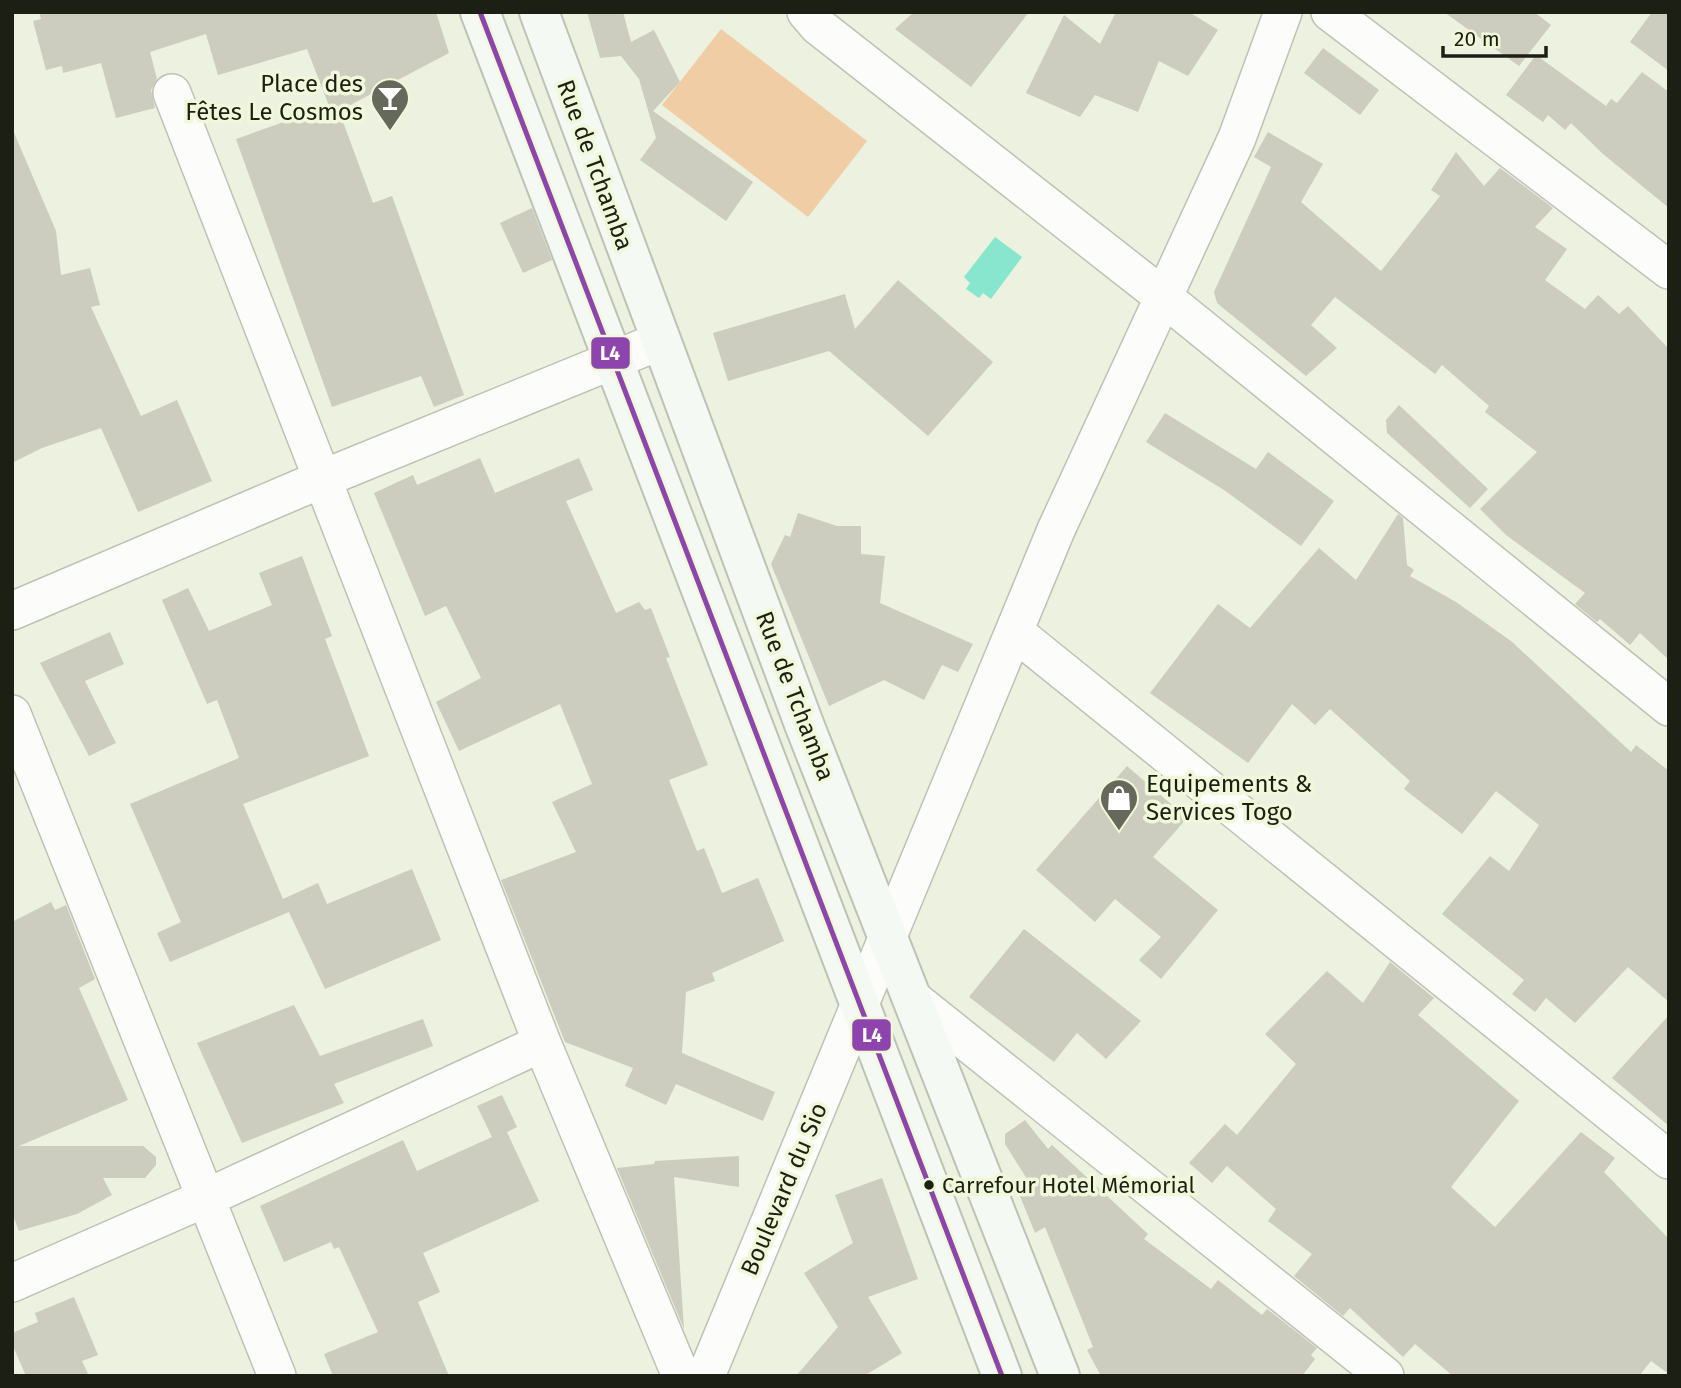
<svg xmlns="http://www.w3.org/2000/svg" width="1681" height="1388" font-family="'Fira Sans',sans-serif">
<rect width="100%" height="100%" fill="#ecf1e0"/>
<!-- green -->
<path fill="#f0cda5" d="M 721,29 L 867,141 L 808,217 L 662,105 Z"/>
<!-- water -->
<path fill="#88e6ce" d="M 995,237 L 1022,257 L 991,299 L 983,293 L 979,298 L 966,289 L 970,283 L 964,277 Z"/>
<!-- building -->
<path fill="#ccccbf" d="M 39,12 L 436,12 L 449,53 L 339,111 L 373,203 L 392,196 L 464,395 L 434,407 L 421,376 L 332,407 L 236,139 L 329,106 L 307,49 L 218,75 L 206,34 L 150,52 L 157,79 L 151,90 L 155,108 L 116,118 L 101,63 L 63,73 L 62,66 L 46,70 L 33,21 L 41,19 Z
M 587,12 L 623,12 L 631,42 L 654,30 L 680,82 L 653,111 L 753,182 L 726,221 L 640,160 L 656,138 L 639,79 L 621,56 L 600,58 Z
M 914,12 L 1029,12 L 971,87 L 895,29 Z
M 1116,12 L 1189,12 L 1218,30 L 1188,76 L 1159,61 L 1138,112 L 1095,95 L 1080,117 L 1026,93 L 1064,15 L 1100,44 Z
M 1444,12 L 1534,12 L 1551,25 L 1519,66 Z
M 1652,12 L 1669,12 L 1669,71 L 1630,42 Z
M 1323,48 L 1379,90 L 1360,115 L 1304,73 Z
M 1536,55 L 1606,106 L 1611,99 L 1617,103 L 1642,72 L 1669,92 L 1669,208 L 1603,154 L 1571,123 L 1565,130 L 1548,115 L 1543,122 L 1506,95 Z
M 12,128 L 56,231 L 61,275 L 90,268 L 100,305 L 91,307 L 141,416 L 177,400 L 212,481 L 138,512 L 101,428 L 42,448 L 12,463 Z
M 1268,132 L 1323,164 L 1301,202 L 1381,271 L 1440,196 L 1431,190 L 1456,152 L 1484,186 L 1500,168 L 1553,208 L 1535,227 L 1567,249 L 1545,280 L 1585,309 L 1598,295 L 1619,314 L 1628,306 L 1669,349 L 1669,660 L 1640,633 L 1630,645 L 1600,619 L 1597,622 L 1575,604 L 1585,593 L 1506,535 L 1480,509 L 1537,452 L 1485,412 L 1489,406 L 1442,365 L 1435,374 L 1335,297 L 1311,325 L 1337,348 L 1306,376 L 1217,303 L 1214,292 L 1271,167 L 1254,157 Z
M 532,208 L 552,260 L 523,273 L 500,223 Z
M 898,280 L 993,362 L 928,436 L 829,351 L 728,381 L 713,333 L 845,294 L 855,329 Z
M 1399,405 L 1488,489 L 1470,508 L 1387,433 L 1386,420 Z
M 1165,413 L 1256,469 L 1268,452 L 1334,501 L 1301,546 L 1224,490 L 1146,442 Z
M 480,458 L 495,493 L 579,458 L 593,490 L 566,501 L 616,613 L 639,602 L 645,610 L 651,608 L 670,657 L 666,658 L 708,765 L 669,780 L 697,851 L 704,848 L 722,893 L 758,878 L 784,941 L 712,973 L 715,981 L 686,992 L 682,1053 L 775,1092 L 763,1121 L 676,1084 L 666,1105 L 625,1086 L 633,1068 L 565,1042 L 501,880 L 576,852 L 552,802 L 592,784 L 560,704 L 459,751 L 436,702 L 481,678 L 446,606 L 425,616 L 374,493 L 413,475 L 417,485 Z
M 798,513 L 837,526 L 861,526 L 861,554 L 885,556 L 880,603 L 973,644 L 958,672 L 942,665 L 924,700 L 884,680 L 829,706 L 771,564 L 785,535 L 790,537 Z
M 1398,514 L 1403,518 L 1407,565 L 1414,570 L 1410,576 L 1456,602 L 1511,641 L 1631,752 L 1636,745 L 1669,771 L 1669,1002 L 1628,967 L 1575,1023 L 1546,998 L 1535,1012 L 1512,994 L 1524,980 L 1442,914 L 1490,856 L 1509,871 L 1539,825 L 1496,791 L 1462,834 L 1404,789 L 1410,781 L 1330,709 L 1315,725 L 1292,704 L 1248,763 L 1150,693 L 1218,604 L 1250,628 L 1319,548 L 1356,580 Z
M 302,556 L 332,636 L 325,639 L 369,756 L 243,804 L 283,899 L 318,883 L 327,904 L 412,869 L 441,940 L 325,989 L 288,910 L 289,912 L 170,962 L 157,933 L 181,922 L 130,804 L 239,758 L 217,700 L 207,704 L 162,600 L 188,588 L 209,631 L 272,605 L 259,573 Z
M 110,632 L 124,664 L 85,681 L 116,743 L 89,756 L 40,663 Z
M 1127,766 L 1187,818 L 1153,857 L 1218,910 L 1161,979 L 1139,960 L 1161,937 L 1115,899 L 1095,922 L 1036,870 Z
M 51,902 L 55,910 L 66,905 L 95,979 L 79,988 L 128,1100 L 19,1146 L 143,1146 L 156,1157 L 156,1165 L 145,1178 L 103,1178 L 112,1195 L 77,1214 L 19,1231 L 12,1213 L 12,922 Z
M 1024,929 L 1141,1021 L 1106,1059 L 1077,1033 L 1054,1062 L 969,997 Z
M 1390,962 L 1434,998 L 1418,1015 L 1519,1101 L 1451,1187 L 1495,1227 L 1581,1132 L 1615,1158 L 1604,1172 L 1669,1239 L 1669,1374 L 1651,1361 L 1639,1376 L 1453,1376 L 1415,1344 L 1403,1357 L 1350,1308 L 1343,1316 L 1294,1276 L 1312,1254 L 1268,1221 L 1276,1209 L 1227,1166 L 1212,1183 L 1189,1163 L 1225,1124 L 1237,1135 L 1296,1064 L 1265,1034 L 1327,971 L 1363,1003 Z
M 294,1005 L 320,1056 L 423,1019 L 433,1046 L 334,1084 L 344,1103 L 242,1143 L 197,1043 Z
M 1669,1015 L 1669,1126 L 1612,1078 Z
M 502,1095 L 517,1127 L 507,1132 L 539,1201 L 423,1253 L 440,1292 L 418,1302 L 449,1376 L 333,1376 L 324,1354 L 378,1332 L 339,1247 L 334,1249 L 331,1242 L 284,1262 L 260,1206 L 403,1140 L 417,1171 L 492,1137 L 477,1106 Z
M 1025,1120 L 1048,1149 L 1052,1145 L 1148,1234 L 1144,1239 L 1211,1289 L 1218,1280 L 1262,1315 L 1267,1309 L 1317,1348 L 1311,1355 L 1315,1359 L 1302,1376 L 1101,1376 L 1087,1350 L 1093,1347 L 1045,1227 L 1035,1233 L 1015,1184 L 1027,1179 L 1005,1144 L 1005,1134 Z
M 739,1156 L 739,1187 L 674,1177 L 684,1329 L 617,1168 L 654,1164 L 655,1161 Z
M 882,1178 L 918,1279 L 868,1297 L 902,1353 L 864,1376 L 796,1376 L 838,1327 L 804,1273 L 853,1243 L 835,1195 Z
M 74,1297 L 98,1355 L 82,1361 L 89,1376 L 26,1376 L 12,1344 L 12,1333 L 38,1322 L 35,1313 Z"/>
<g fill="none" stroke-linecap="round" stroke-linejoin="round">
<defs>
<path id="street" d="M 806,12 L 818,26 L 1162,296 L 1669,707
M 1330,12 L 1669,270
M 172,93 L 542,1043 L 681,1376
M 12,611 L 322,479 L 660,341
M 1016,633 L 1669,1160
M 12,714 L 277,1376
M 913,999 L 1385,1376
M 12,1283 L 208,1197 L 542,1043
M 706,1376 L 1056,530 L 1237,138 L 1283,12"/>
<path id="secondary" d="M 480,12 L 1002,1376
M 539,12 L 804,724 L 1060,1376"/>
</defs>
<!-- street casing -->
<use href="#street" stroke="#bec2b5" stroke-width="40"/>
<!-- secondary casing -->
<use href="#secondary" stroke="#bec2b5" stroke-width="42"/>
<!-- street -->
<use href="#street" stroke="#fcfdfa" stroke-width="37"/>
<!-- secondary -->
<use href="#secondary" stroke="#f5f9f4" stroke-width="38"/>
<defs>
<path id="bus-1" d="M 480,12 L 1002,1376"/>
</defs>
<!-- bus-1 casing -->
<use href="#bus-1" stroke="#f0f8d9" stroke-width="10"/>
<!-- bus-1 -->
<use href="#bus-1" stroke="#8e44ad" stroke-width="5"/>
</g>
<!-- icons -->
<defs>
<symbol id="bar-pin" viewBox="-11 -11 22 30"><path d="M0 17L-7.5 6A9.5 9.5 0 1 1 7.5 6Z" fill="#65685b" stroke="#f0f8d9"/><path d="M-6-5H6L.8 .8V4.5H3.5V6h-7V4.5H-.8V.8Z" fill="#fff"/></symbol>
<symbol id="shop-pin" viewBox="-11 -11 22 30"><path d="M0 17L-7.5 6A9.5 9.5 0 1 1 7.5 6Z" fill="#65685b" stroke="#f0f8d9"/><path d="M-5-2.5h2.3a2.7 3.5 0 0 1 5.4 0H5L5.5 6h-11ZM-1.5-2.5h3a1.5 2.3 0 0 0-3 0Z" fill="#fff"/></symbol>
</defs>
<g fill-rule="evenodd">
<use href="#bar-pin" x="368" y="76" width="44" height="60"/>
<use href="#shop-pin" x="1097" y="776" width="44" height="60"/>
</g>
<!-- markers -->
<circle fill="#1c1f14" stroke="#f0f8d9" stroke-width="2.5" cx="929" cy="1185" r="6"/>
<g text-anchor="middle" stroke-width="7" stroke-linejoin="round" paint-order="stroke">
<!-- bus labels -->
<g font-size="22" fill="#1c1f14" stroke="#f0f8d9" text-anchor="start">
<text x="942" y="1193">Carrefour Hotel Mémorial</text>
</g>
<!-- poi labels -->
<g font-size="24" fill="#1c1f14" stroke="#f0f8d9" text-anchor="end">
<text x="363" y="92">Place des<tspan x="363" dy="28">Fêtes Le Cosmos</tspan></text>
<text x="1146" y="792" text-anchor="start">Equipements &amp;<tspan x="1146" dy="28">Services Togo</tspan></text>
</g>
<!-- street labels -->
<g font-size="24" fill="#1c1f14" stroke="#f0f8d9">
<text transform="translate(595 165) rotate(70)" y="8">Rue de Tchamba</text>
<text transform="translate(795 696) rotate(69)" y="8">Rue de Tchamba</text>
<text transform="translate(784 1189) rotate(-67)" y="8">Boulevard du Sio</text>
</g>
</g>
<g stroke="#f0f8d9" stroke-width="2.5">
<rect x="590" y="336" width="41" height="34" rx="7" fill="#8e44ad"/>
<rect x="851" y="1018" width="41" height="34" rx="7" fill="#8e44ad"/>
</g>
<g font-size="19" text-anchor="middle" font-weight="bold" fill="#fff">
<text x="610" y="360">L4</text>
<text x="872" y="1042">L4</text>
</g>
<!-- border -->
<rect width="1681" height="1388" fill="none" stroke="#1c1f14" stroke-width="28"/>
<!-- scale -->
<path d="M1443 46v10h103v-10" fill="none" stroke="#1c1f14" stroke-width="3.5"/>
<text x="1454" y="46" font-size="21" fill="#1c1f14" stroke="#f0f8d9" stroke-width="5" paint-order="stroke">20 m</text>
</svg>
